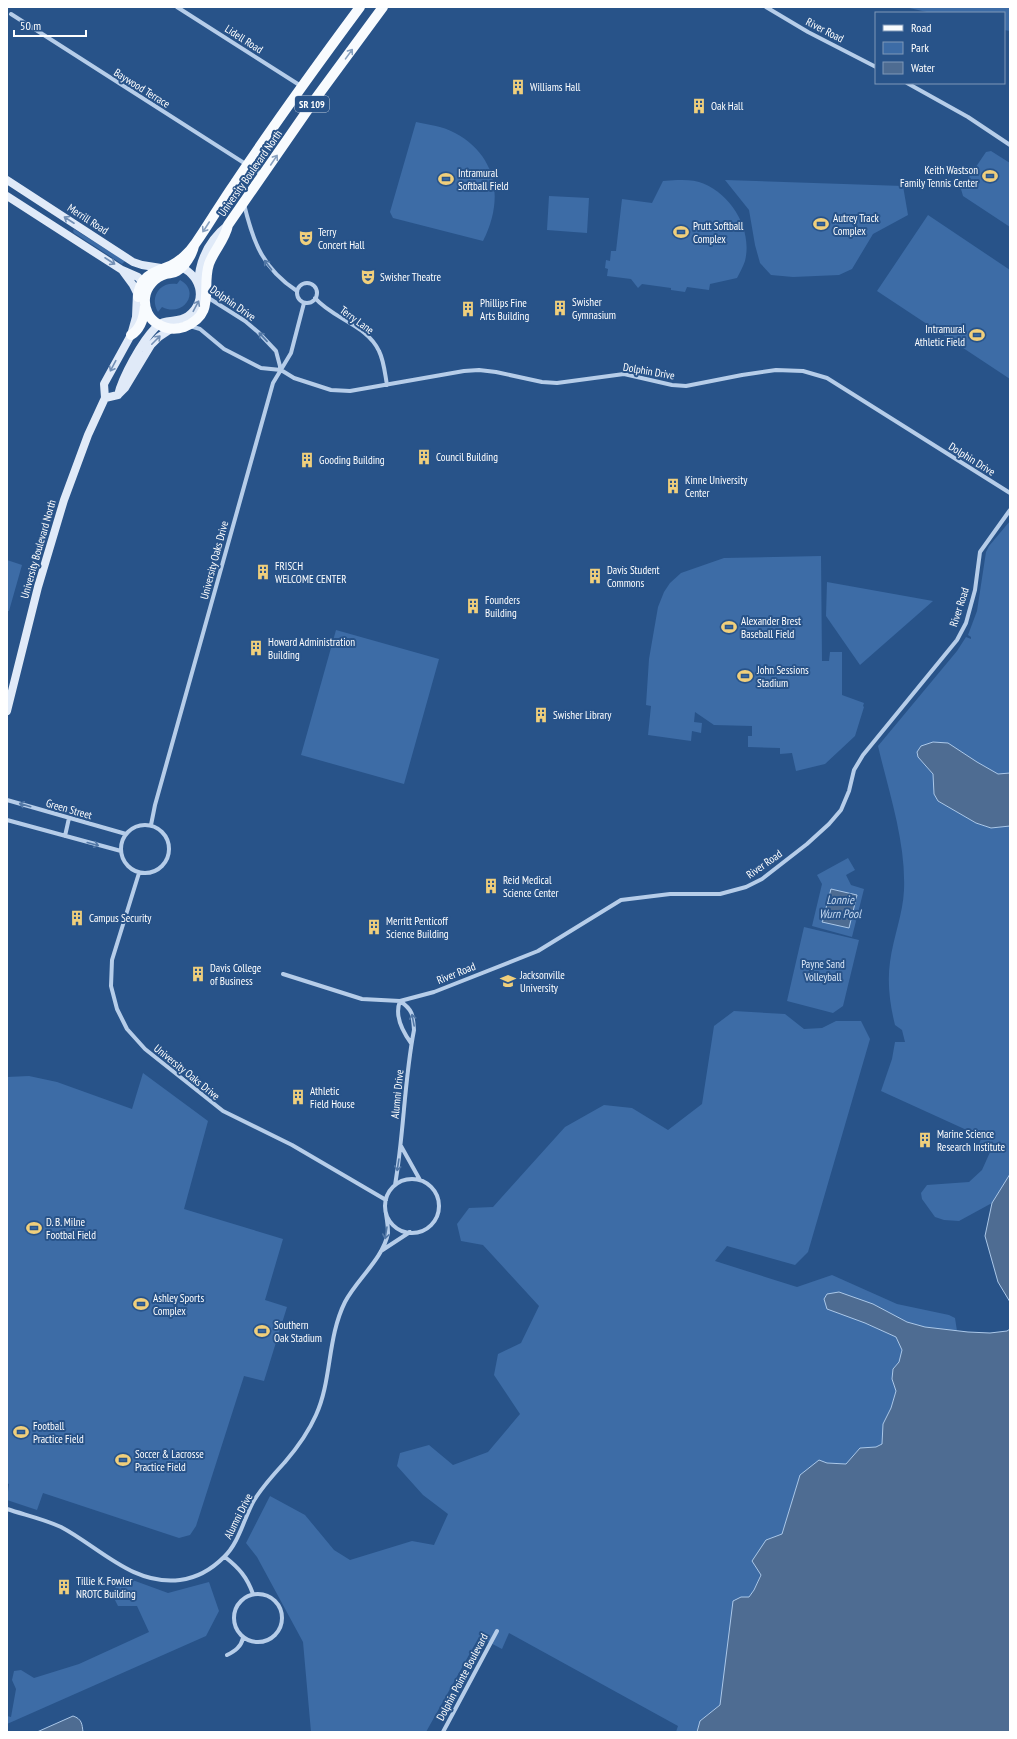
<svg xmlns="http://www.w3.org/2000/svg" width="1017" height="1739" font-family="'PT Sans Narrow',sans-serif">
<rect width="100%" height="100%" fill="#285389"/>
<!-- green -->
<path fill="#3d6ca6" d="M 905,7 L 1010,7 L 1010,31 L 1004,30 L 1004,13 L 931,13 Z
M 416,122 C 429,125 443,126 455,133 C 498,156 504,200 483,241 L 393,218 L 390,212 Z
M 991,151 L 1010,163 L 1010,227 L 963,196 L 961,189 L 986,152 Z
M 677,180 C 684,180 692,180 699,182 C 730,192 753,228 745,261 C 743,267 740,272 737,278 L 710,284 L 709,290 L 687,287 L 685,292 L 671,290 L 671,288 L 642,284 L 638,288 L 631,279 L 607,276 L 608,269 L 605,268 L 606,260 L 610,261 L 611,251 L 616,251 L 622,199 L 652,203 L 663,181 Z
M 725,180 L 903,186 L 908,215 L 873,234 L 852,269 L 839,275 L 793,277 L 771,275 L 760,263 L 755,245 L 749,210 Z
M 549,196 L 589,198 L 587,233 L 547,230 Z
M 928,215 L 1010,270 L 1010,379 L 877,291 Z
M 74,229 L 125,261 L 122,264 L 74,233 L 73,231 Z
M 180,280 C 201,291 184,318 162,307 L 158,312 C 149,297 160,281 177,284 Z
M 1010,521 L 1010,773 L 998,774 L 977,762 L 918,757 L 933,774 L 934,794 L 938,801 L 976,823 L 991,828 L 1010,826 L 1010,1174 L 992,1203 L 959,1221 L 944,1220 L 935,1217 L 922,1199 L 921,1193 L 927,1185 L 969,1182 L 982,1170 L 991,1150 L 979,1144 L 982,1137 L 881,1091 L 892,1059 L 895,1042 L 905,1042 L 902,1030 L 895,1025 C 890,1005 887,983 890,962 C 893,938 903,914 904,890 C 906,842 889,793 878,746 L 957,651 L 966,637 L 971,639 L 971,637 L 968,635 L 977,611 L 986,552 L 989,546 Z
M 821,556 L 822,661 L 829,661 L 830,652 L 842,652 L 842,695 L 864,703 L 863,706 L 864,707 L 855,736 L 825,764 L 796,771 L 792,753 L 780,754 L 780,748 L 748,747 L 748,736 L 752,736 L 752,726 L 714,725 L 695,712 L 694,722 L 702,723 L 701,733 L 692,731 L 691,741 L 648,735 L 651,706 L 646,705 L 649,659 L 658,607 L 664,592 L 670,583 L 681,573 L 724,558 Z
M 7,560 L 22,565 L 9,611 L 7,611 Z
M 827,582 L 933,601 L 860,665 L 826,616 Z
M 336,630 L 439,659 L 404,784 L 301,755 Z
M 848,858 L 855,870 L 846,875 L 851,885 L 864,889 L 852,937 L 812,926 L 822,884 L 817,875 Z
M 804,927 L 859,940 L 843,1006 L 833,1013 L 787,1001 Z
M 734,1011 L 785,1014 L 804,1029 L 822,1028 L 836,1021 L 861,1021 L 870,1039 L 808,1252 L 795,1265 L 727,1246 L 715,1261 L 797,1287 L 832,1275 L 897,1304 L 949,1315 L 955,1318 L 957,1331 L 925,1327 L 907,1322 L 873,1304 L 865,1323 L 896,1337 L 902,1350 L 899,1362 L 893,1369 L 892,1379 L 896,1390 L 891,1408 L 883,1424 L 882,1444 L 876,1447 L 860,1448 L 846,1464 L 827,1463 L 800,1475 L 782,1534 L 766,1540 C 763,1560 762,1581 749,1597 L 741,1597 L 729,1642 L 720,1705 L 700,1721 L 697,1732 L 676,1732 L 678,1726 L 509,1633 L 502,1649 L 479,1637 L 426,1732 L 311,1732 L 303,1642 L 257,1557 L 246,1543 L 270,1496 L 305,1515 L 334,1550 L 350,1560 L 412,1541 L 434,1545 L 448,1514 L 423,1495 L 397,1466 L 400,1453 L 429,1445 L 453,1465 L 488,1452 L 520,1414 L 494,1375 L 498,1354 L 521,1343 L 539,1306 L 483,1245 L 461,1241 L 457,1224 L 469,1208 L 493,1207 L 565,1127 L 604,1105 L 632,1108 L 668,1130 L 702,1104 L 714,1026 Z
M 143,1073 L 208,1121 L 184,1209 L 283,1239 L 265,1300 L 287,1307 L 264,1381 L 244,1376 L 196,1526 L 190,1535 L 179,1538 L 43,1493 L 37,1510 L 7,1500 L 9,1484 L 7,1483 L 7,1077 L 29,1076 L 57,1082 L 132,1109 Z
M 127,1578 L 168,1593 L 209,1582 L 219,1611 L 206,1636 L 7,1724 L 7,1716 L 11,1717 L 16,1689 L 12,1680 L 14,1671 L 21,1670 L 34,1678 L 79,1664 L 149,1632 L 137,1606 L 118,1606 L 113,1596 L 118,1579 Z"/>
<!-- water -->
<path fill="#4e6c92" stroke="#abc8e9" d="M 933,742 L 948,743 L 977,762 L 998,774 L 1010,773 L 1010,826 L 991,828 L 976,823 L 938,801 L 934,794 L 933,774 L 918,757 L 917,752 L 921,746 Z
M 831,889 L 857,895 L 849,928 L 822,922 L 823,920 L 820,916 L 821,910 L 826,908 Z
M 1010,1174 L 1010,1302 L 998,1282 L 985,1236 L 992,1203 Z
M 839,1292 L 873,1304 L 907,1322 L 925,1327 L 968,1332 L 990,1333 L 1007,1331 L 1010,1329 L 1010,1732 L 697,1732 L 700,1721 L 720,1705 L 733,1601 L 741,1597 L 749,1597 L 754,1590 L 761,1575 L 752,1561 L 766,1540 L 782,1534 L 800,1475 L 819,1460 L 827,1463 L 846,1464 L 860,1448 L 876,1447 L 882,1444 L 883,1424 L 891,1408 L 896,1391 L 892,1379 L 893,1369 L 899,1362 L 902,1350 L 896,1337 L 865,1323 L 827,1309 L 824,1299 L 827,1294 Z
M 73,1716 C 82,1719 82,1724 83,1732 L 37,1732 Z"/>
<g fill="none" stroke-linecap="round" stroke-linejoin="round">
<!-- street -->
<path stroke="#b6cde9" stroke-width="4" d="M 177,7 L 301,86
M 766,7 L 808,32 L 876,67
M 11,14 L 263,175
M 907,83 L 968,117 L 1010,145
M 244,204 C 253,242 263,269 297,291
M297 293a10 10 0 1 1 20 0a10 10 0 1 1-20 0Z
M 207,297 L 245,321 L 258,332 L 276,351 L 281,370
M 315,298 C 333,319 367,325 379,351 C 384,361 385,374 387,385
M 190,326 L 200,329 L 224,349 L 261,368 L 281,370 L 294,378 L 331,390 L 350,391 L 464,371 L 479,370 L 496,372 L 542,382 L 557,383 L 624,374 L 672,385 L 686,386 L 742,375 L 776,370 L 803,371 L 827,378 L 1010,493
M 7,800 L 126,834
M 7,820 L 121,851
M121 849a24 24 0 1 1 48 0a24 24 0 1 1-48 0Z
M 151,825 L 155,805 L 273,383 L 291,353 L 304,303
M 65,836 L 69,818
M 139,873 L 112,960 L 111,986 L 117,1009 L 127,1029 L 145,1049 L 223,1111 L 292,1145 L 386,1200
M 283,974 L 362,999 L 400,1001 L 434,992 L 538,951 L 621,900 L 670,894 L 720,894 L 746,887 L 762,879 L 807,844 L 829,824 L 841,810 L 849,791 L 854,770 L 863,755 L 957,640 L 966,623 L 975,590 L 980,552 L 1010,510
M 401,1146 L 420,1180
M385 1206a27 27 0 1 1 54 0a27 27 0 1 1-54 0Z
M 395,1185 C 404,1134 404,1081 414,1030 C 413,1015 413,1010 400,1001 C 394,1016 403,1032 411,1043
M 381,1251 L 410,1232
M 7,1509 C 25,1515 44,1519 61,1527 C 99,1547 133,1586 180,1580 C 196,1578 212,1569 224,1557 C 238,1544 243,1522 252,1504 C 260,1489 273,1475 285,1462 C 297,1448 308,1433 316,1415 C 332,1380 327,1338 345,1302 C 357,1279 383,1259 388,1233 C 388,1227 387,1220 386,1214
M 225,1557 C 239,1568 247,1577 253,1594
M234 1618a24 24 0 1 1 48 0a24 24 0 1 1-48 0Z
M 227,1655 C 235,1651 241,1647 243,1638
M 443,1732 L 497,1631"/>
<!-- secondary -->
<path stroke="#e0eaf8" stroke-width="8" d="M 7,180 L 133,262 L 142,265 L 161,268
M 7,196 L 122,270 L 138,277 L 145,285
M 198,284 C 199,261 209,240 228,225
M 118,395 C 122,377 142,341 155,328 C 164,317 177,324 188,316 C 209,301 200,272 177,266
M 105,398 L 118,395 L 125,388 L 151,345 L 159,337 L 171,329
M 7,711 L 38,587 L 64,500 L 88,435 L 105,398 L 104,384 L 131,335 L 136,317 L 137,293 L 133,285 L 122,270"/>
<!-- primary -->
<path stroke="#f8fbfe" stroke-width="10" d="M 194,246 C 192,255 185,266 177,271 C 174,273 170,273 166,274 C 155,277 146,287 145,298 C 144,309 149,319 158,324 C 166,329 175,330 184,327 C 217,314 201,288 209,264 C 214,250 225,240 228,225 L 316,98 L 383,7
M 138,297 C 139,276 154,272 170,266 C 179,262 190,252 195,244 C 209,224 221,203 235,183 C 275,123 317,65 360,7
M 131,335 C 141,329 144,317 145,306"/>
</g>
<!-- one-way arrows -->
<defs><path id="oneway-shaft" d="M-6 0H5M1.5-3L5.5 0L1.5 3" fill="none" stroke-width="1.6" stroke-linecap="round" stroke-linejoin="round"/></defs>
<g stroke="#869fbe">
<use href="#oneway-shaft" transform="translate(349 54) rotate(-54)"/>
<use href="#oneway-shaft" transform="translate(274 160) rotate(-56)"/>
<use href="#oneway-shaft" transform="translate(206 227) rotate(123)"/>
</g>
<g stroke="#728fb5">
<use href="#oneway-shaft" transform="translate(69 220) rotate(-147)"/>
<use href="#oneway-shaft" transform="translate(110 261) rotate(33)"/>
<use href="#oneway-shaft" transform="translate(196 306) rotate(-62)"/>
<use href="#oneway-shaft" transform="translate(156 340) rotate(-45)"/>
<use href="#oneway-shaft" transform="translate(113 366) rotate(118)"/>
</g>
<g stroke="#5378a6">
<use href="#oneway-shaft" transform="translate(268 265) rotate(-127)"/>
<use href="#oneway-shaft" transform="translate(263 337) rotate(-133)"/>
<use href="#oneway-shaft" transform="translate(25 805) rotate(-164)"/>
<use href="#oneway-shaft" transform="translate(93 844) rotate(15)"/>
<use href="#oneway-shaft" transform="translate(413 1020) rotate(-101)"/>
<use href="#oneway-shaft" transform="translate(398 1165) rotate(99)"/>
<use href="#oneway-shaft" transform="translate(386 1233) rotate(99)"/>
</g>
<!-- icons -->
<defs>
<symbol id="building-bare" viewBox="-9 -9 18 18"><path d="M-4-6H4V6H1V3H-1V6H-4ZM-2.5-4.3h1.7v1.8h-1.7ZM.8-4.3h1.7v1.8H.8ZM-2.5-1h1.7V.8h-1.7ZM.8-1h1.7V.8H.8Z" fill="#f0cf7c" stroke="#285389" stroke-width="2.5" paint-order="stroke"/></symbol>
<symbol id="stadium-bare" viewBox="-9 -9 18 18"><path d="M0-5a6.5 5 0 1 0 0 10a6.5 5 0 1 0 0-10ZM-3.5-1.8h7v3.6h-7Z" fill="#f0cf7c" stroke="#285389" stroke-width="2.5" paint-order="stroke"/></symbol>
<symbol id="theatre-bare" viewBox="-9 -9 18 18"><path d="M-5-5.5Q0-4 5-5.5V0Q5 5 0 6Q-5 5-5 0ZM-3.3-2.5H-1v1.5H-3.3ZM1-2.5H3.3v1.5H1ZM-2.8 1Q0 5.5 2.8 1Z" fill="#f0cf7c" stroke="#285389" stroke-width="2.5" paint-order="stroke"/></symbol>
<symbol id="university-bare" viewBox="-9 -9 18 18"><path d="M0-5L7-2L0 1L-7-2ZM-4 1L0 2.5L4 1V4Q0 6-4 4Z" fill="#f0cf7c" stroke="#285389" stroke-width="2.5" paint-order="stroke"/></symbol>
</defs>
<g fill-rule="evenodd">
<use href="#building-bare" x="507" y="76" width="22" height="22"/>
<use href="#building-bare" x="688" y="95" width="22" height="22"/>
<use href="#stadium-bare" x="979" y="165" width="22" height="22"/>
<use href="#stadium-bare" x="435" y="168" width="22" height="22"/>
<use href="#stadium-bare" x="810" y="213" width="22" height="22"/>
<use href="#stadium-bare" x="670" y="221" width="22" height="22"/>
<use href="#theatre-bare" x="295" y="227" width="22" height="22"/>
<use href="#theatre-bare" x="357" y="266" width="22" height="22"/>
<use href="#building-bare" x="549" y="297" width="22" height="22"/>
<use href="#building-bare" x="457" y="298" width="22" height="22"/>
<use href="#stadium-bare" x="966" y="324" width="22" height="22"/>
<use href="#building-bare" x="413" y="446" width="22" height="22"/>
<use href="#building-bare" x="296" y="449" width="22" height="22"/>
<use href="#building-bare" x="662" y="475" width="22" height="22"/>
<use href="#building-bare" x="252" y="561" width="22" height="22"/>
<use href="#building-bare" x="584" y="565" width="22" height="22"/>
<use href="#building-bare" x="462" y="595" width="22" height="22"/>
<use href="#stadium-bare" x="718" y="616" width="22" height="22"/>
<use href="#building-bare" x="245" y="637" width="22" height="22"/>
<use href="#stadium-bare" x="734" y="665" width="22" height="22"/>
<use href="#building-bare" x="530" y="704" width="22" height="22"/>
<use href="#building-bare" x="480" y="875" width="22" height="22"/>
<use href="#building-bare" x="66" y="907" width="22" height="22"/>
<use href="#building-bare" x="363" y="916" width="22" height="22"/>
<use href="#building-bare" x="187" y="963" width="22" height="22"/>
<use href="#university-bare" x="497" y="970" width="22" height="22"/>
<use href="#building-bare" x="287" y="1086" width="22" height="22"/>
<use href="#building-bare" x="914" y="1129" width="22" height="22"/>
<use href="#stadium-bare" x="23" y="1217" width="22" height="22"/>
<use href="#stadium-bare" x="130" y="1293" width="22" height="22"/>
<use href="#stadium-bare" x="251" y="1320" width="22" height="22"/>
<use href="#stadium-bare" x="10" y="1421" width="22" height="22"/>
<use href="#stadium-bare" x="112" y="1449" width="22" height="22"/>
<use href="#building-bare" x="53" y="1576" width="22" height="22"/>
</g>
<g text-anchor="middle" stroke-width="4" stroke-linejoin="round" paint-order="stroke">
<!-- shield labels -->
<rect fill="#285389" stroke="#becbdc" stroke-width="1" x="295" y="96" width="34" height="16" rx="3"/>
<g font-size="10" font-weight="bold" fill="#fff">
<text x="312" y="108">SR 109</text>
</g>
<!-- street labels -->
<g font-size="11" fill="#fff" stroke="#285389">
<text transform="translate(825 30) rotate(27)" y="4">River Road</text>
<text transform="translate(244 39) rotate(33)" y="4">Lidell Road</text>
<text transform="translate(142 88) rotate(32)" y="4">Baywood Terrace</text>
<text transform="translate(250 173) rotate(-55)" y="4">University Boulevard North</text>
<text transform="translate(88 219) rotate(33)" y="4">Merrill Road</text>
<text transform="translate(233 303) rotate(35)" y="4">Dolphin Drive</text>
<text transform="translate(357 320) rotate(36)" y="4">Terry Lane</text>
<text transform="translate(649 371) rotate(10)" y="4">Dolphin Drive</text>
<text transform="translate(972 459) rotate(32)" y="4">Dolphin Drive</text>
<text transform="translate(38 549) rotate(-74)" y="4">University Boulevard North</text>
<text transform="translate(214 560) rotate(-75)" y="4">University Oaks Drive</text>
<text transform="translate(959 607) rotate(-72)" y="4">River Road</text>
<text transform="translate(69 809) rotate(16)" y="4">Green Street</text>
<text transform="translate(764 864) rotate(-35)" y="4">River Road</text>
<text transform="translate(456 973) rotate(-22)" y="4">River Road</text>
<text transform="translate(187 1072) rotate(39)" y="4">University Oaks Drive</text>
<text transform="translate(397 1094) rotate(-84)" y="4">Alumni Drive</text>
<text transform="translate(238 1516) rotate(-63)" y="4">Alumni Drive</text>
<text transform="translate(462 1677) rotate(-62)" y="4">Dolphin Pointe Boulevard</text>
</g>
<!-- poi labels -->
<g font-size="11" fill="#fff" stroke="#285389" text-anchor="start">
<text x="530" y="91">Williams Hall</text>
<text x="711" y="110">Oak Hall</text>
<text x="978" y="174" text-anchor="end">Keith Wastson<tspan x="978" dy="13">Family Tennis Center</tspan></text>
<text x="458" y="177">Intramural<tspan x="458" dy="13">Softball Field</tspan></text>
<text x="833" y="222">Autrey Track<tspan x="833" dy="13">Complex</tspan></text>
<text x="693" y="230">Prutt Softball<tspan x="693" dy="13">Complex</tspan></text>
<text x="318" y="236">Terry<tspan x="318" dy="13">Concert Hall</tspan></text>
<text x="380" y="281">Swisher Theatre</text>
<text x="572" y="306">Swisher<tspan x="572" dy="13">Gymnasium</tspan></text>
<text x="480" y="307">Phillips Fine<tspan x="480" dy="13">Arts Building</tspan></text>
<text x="965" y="333" text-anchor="end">Intramural<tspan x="965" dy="13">Athletic Field</tspan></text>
<text x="436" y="461">Council Building</text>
<text x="319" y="464">Gooding Building</text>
<text x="685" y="484">Kinne University<tspan x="685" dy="13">Center</tspan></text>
<text x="275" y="570">FRISCH<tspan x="275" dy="13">WELCOME CENTER</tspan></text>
<text x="607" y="574">Davis Student<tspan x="607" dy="13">Commons</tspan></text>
<text x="485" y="604">Founders<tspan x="485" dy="13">Building</tspan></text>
<text x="741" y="625">Alexander Brest<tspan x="741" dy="13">Baseball Field</tspan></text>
<text x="268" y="646">Howard Administration<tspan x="268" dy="13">Building</tspan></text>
<text x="757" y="674">John Sessions<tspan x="757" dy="13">Stadium</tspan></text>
<text x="553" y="719">Swisher Library</text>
<text x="503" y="884">Reid Medical<tspan x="503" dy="13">Science Center</tspan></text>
<text x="89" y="922">Campus Security</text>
<text x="386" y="925">Merritt Penticoff<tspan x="386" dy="13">Science Building</tspan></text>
<text x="210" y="972">Davis College<tspan x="210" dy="13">of Business</tspan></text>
<text x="520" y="979">Jacksonville<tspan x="520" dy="13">University</tspan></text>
<text x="310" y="1095">Athletic<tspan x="310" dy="13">Field House</tspan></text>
<text x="937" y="1138">Marine Science<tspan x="937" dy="13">Research Institute</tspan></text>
<text x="46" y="1226">D. B. Milne<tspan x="46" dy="13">Footbal Field</tspan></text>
<text x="153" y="1302">Ashley Sports<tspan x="153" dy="13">Complex</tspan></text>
<text x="274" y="1329">Southern<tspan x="274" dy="13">Oak Stadium</tspan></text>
<text x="33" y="1430">Football<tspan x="33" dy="13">Practice Field</tspan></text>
<text x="135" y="1458">Soccer &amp; Lacrosse<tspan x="135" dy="13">Practice Field</tspan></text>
<text x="76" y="1585">Tillie K. Fowler<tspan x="76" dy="13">NROTC Building</tspan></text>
</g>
<!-- park labels -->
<g font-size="11" fill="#dae7f7" stroke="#285389">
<text x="823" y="968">Payne Sand<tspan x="823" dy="13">Volleyball</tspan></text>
</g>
<!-- water labels -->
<g font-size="12" font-style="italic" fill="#c2d7f0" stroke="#285389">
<text x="840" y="904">Lonnie<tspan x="840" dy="14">Wurn Pool</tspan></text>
</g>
</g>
<!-- border -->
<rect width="1017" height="1739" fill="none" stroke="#ffffff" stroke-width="16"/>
<!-- legend -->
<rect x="875" y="12" width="130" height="72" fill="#285389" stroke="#7e98b8"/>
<rect x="883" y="25" width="20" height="6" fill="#f8fbfe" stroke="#7e98b8"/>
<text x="911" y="32" font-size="12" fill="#ffffff">Road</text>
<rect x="883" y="42" width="20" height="12" fill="#3d6ca6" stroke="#7e98b8"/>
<text x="911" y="52" font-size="12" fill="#ffffff">Park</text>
<rect x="883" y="62" width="20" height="12" fill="#4e6c92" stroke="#7e98b8"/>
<text x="911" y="72" font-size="12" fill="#ffffff">Water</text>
<!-- scale -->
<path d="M14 30v6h72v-6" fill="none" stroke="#ffffff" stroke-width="2"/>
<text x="20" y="30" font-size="12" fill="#ffffff" stroke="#285389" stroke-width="3" paint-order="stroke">50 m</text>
</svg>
